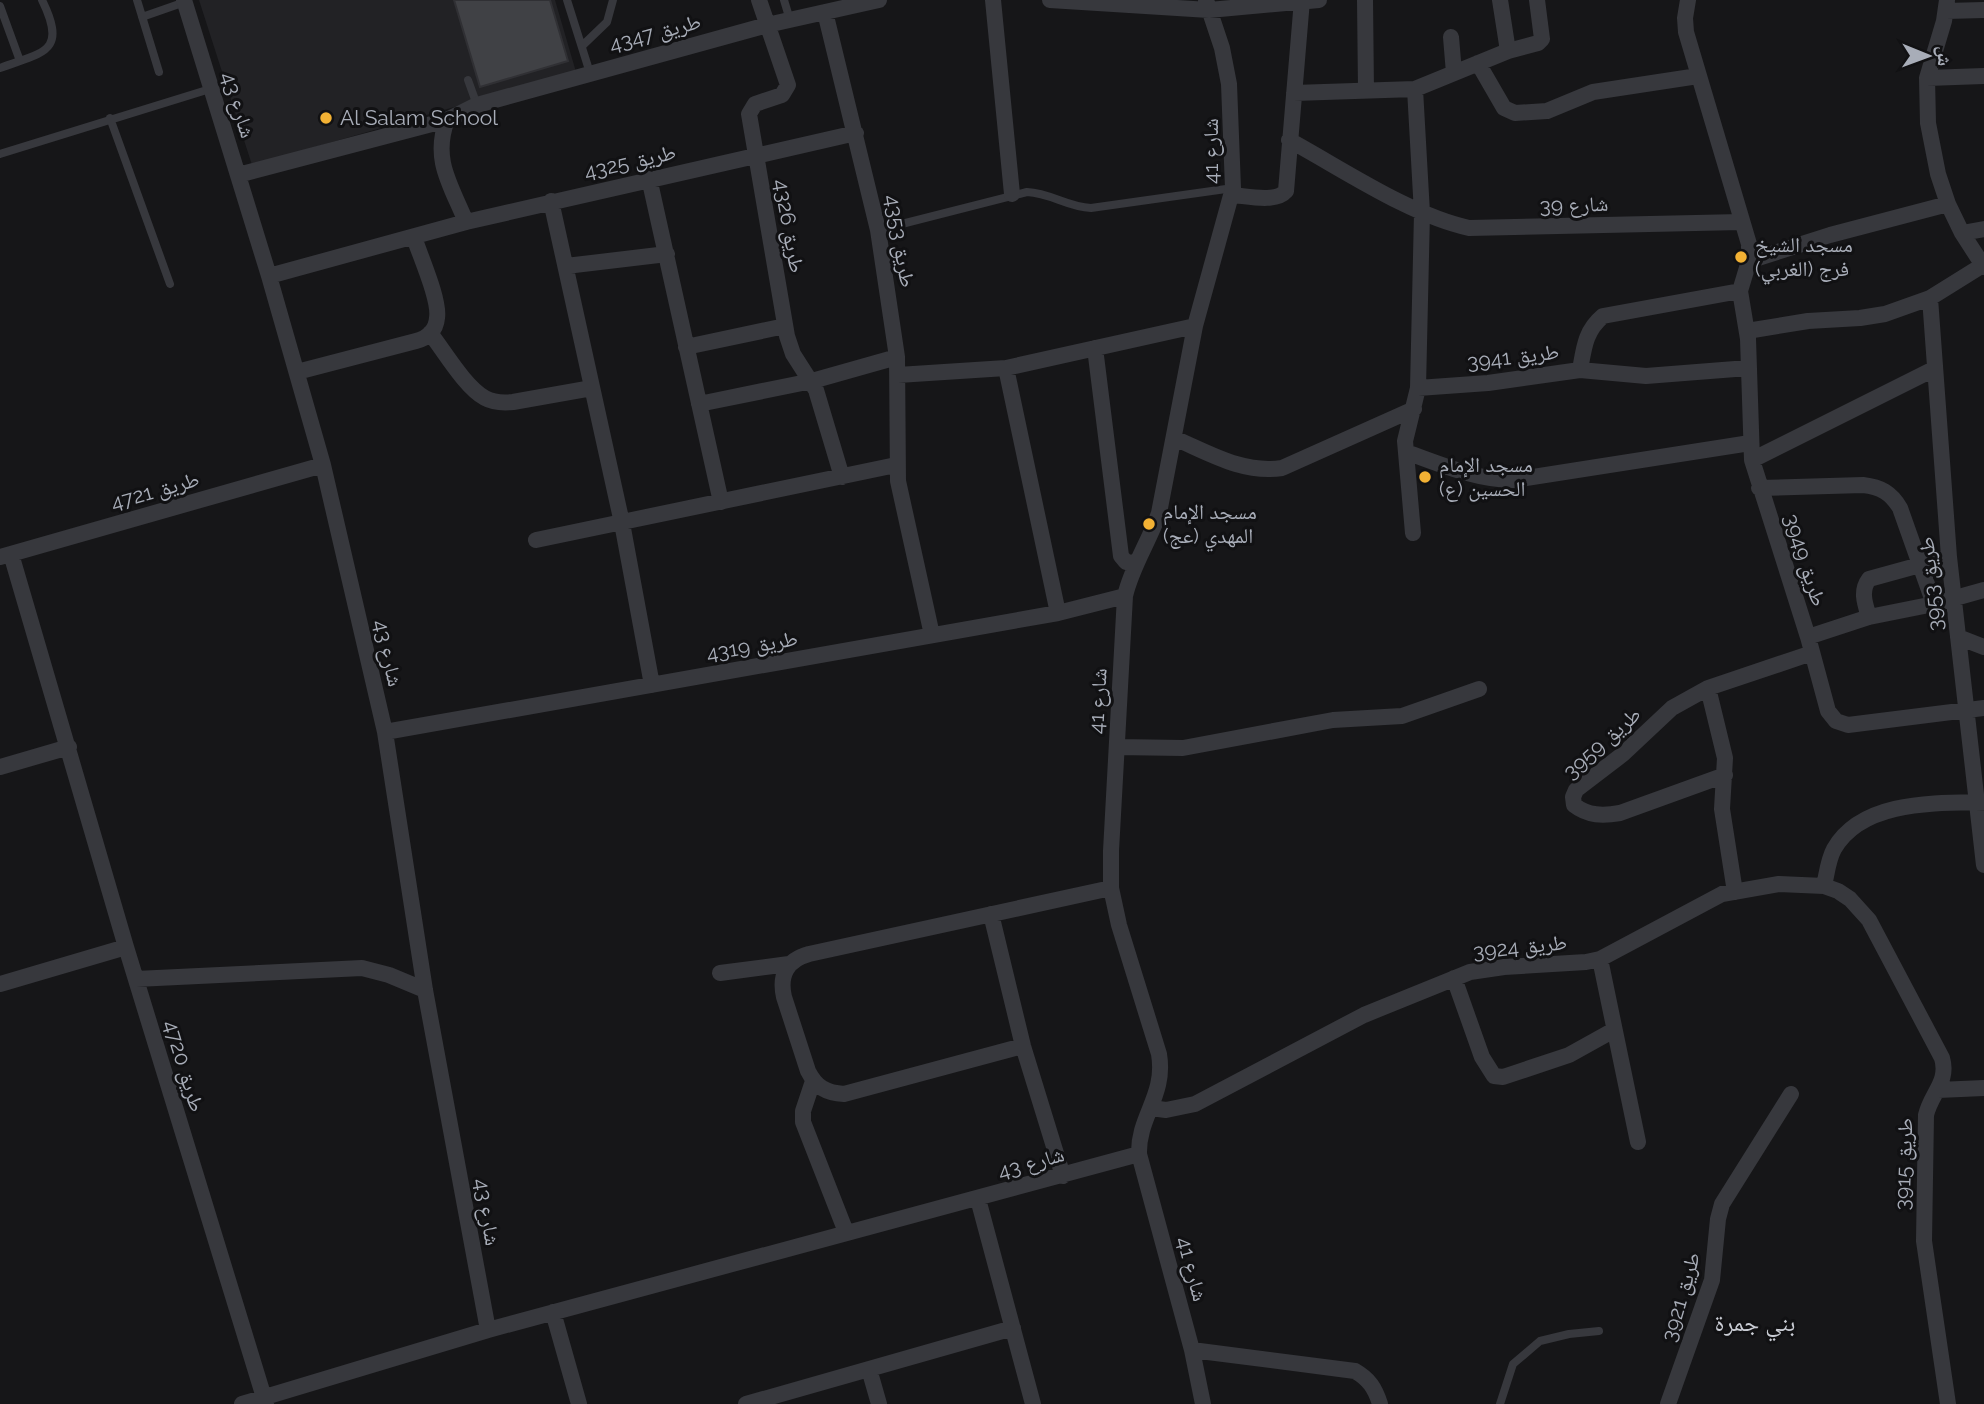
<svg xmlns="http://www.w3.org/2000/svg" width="1984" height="1404" font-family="Raleway,'Noto Naskh Arabic',sans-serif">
<rect width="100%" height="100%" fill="#161618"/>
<!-- built -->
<path fill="#222225" d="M 199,0 L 555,0 L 576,72 L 252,165 Z"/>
<!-- building -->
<path fill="#404145" stroke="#303034" stroke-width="2" d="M 454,0 L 550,0 L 568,61 L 480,87 Z"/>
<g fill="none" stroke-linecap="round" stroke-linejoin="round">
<!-- lane -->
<path stroke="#37383d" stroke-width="8" d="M 137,0 L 159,72
M 567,0 L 590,73
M 784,0 L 790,20
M 0,6 L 20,61
M 142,17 L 185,2
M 582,46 L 607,22 L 613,0
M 0,68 C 43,52 68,53 42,0
M 468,80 L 477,105
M 110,118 L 170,284
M 0,154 L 210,89
M 878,230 L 1027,192 C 1051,193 1067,207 1091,208 L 1233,188
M 1500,1404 L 1513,1364 L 1540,1341 L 1569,1334 L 1599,1331"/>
<!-- street -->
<path stroke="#37383d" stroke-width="16" d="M 184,0 L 269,276 L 323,465 L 385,732 L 425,990 L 488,1330
M 759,0 L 788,85 L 782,95 L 755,104 L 749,114 L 787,336 L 793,354 L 816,390 L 842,477
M 993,0 L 1012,194
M 1050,0 L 1209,10 L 1319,0
M 1365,0 L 1366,90
M 1500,0 L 1508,51
M 1688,0 L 1685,18 L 1686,32 L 1749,244 L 1749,261 L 1740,291 L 1748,339 L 1752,460 L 1808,637 L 1828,711 L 1836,721 L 1848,725 L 1984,708
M 1947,0 L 1944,21 L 1927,78 L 1928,123 L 1938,174 L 1948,204 L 1962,233 L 1984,267
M 1946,11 L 1984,10
M 825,12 L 878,230 L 897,357 L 898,481 L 932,635
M 1451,37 L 1454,73
M 1478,63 L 1504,108 L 1515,113 L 1547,111 L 1593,92 L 1698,76
M 1927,78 L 1984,76
M 1294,93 L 1415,89 L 1508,51 L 1538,43 L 1542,39 L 1537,0
M 447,120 C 432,160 451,185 466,222
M 1289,140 C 1344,170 1410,215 1469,228 L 1741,222
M 238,175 L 447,120 L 477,105 L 767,25 L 879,0
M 649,178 L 721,502
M 1232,195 C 1247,196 1276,203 1286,191 L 1302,0
M 551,201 L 622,523 L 652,685
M 1962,233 L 1984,229
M 1749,261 L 1830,235 L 1948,204
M 566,266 L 667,254
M 269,276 L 466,222 L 856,133
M 1930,298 L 1949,557 L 1984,865
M 1747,331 L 1808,321 L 1860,318 L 1885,314 L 1930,298 L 1983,265
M 430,333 C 445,352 465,387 485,398 C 494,403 503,403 513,402 L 592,388
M 686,347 L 785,326
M 1095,348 L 1121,556 L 1126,562 L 1135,563
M 1006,368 L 1058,613
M 1580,370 C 1584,348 1585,331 1603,316 L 1740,291
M 297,372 L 416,341 C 427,338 436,331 437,318 C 440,300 420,256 414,237
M 898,375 L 1006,368 L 1195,326
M 1418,388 L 1488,383 L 1580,370 L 1646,376 L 1748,368
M 699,404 L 812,381 L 897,357
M 1174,438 C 1209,453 1243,474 1282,468 L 1414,409
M 1406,452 C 1440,464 1476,480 1513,480 L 1750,443
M 1752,460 L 1934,369
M 1759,488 L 1863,485 C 1881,487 1891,493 1900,508 L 1934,604
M 1413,533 L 1405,441 L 1418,388 L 1422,213 L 1415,89
M 536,540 L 896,465
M 11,554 L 126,947 L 266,1404
M 0,557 L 323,465
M 1869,617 C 1865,604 1860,591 1869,579 L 1949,557
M 1808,637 L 1869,617 L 1934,604 L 1984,590
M 1958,637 L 1984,647
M 1708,688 L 1725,758 L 1722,809 L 1735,892
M 385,732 L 1058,613 L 1125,596
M 1117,747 L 1183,748 L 1333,720 L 1402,716 L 1479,689
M 0,767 L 69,747
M 1725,775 L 1620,813 C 1603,816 1588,816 1574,805 L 1573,797 L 1576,790 L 1623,754 L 1672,708 L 1708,688 L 1812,653
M 1824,886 C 1827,873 1828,860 1834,849 C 1862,800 1936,803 1984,802
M 991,914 L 1023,1046 L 1063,1176
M 1600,959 L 1638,1142
M 720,973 L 789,964
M 1454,978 L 1482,1057 L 1494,1076 L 1503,1077 L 1569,1055 L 1614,1030
M 136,979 L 362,968 L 389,975 L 425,990
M 0,984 L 126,947
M 1023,1046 L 844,1094 C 826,1093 816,1087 808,1071 L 784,997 C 779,975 787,960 809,954 L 1111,888
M 813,1081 L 803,1111 L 803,1122 L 846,1232
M 1938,1090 L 1984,1088
M 1151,1108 L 1166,1110 L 1195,1104 L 1364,1015 L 1470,972 L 1504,967 L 1586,962 L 1600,959 L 1722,894 L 1779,884 L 1824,886 L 1838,891 L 1850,899 L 1869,920 L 1942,1058 C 1949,1082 1931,1093 1926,1115 L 1924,1241 L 1948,1404
M 978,1199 L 1033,1404
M 553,1312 L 579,1404
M 1192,1350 L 1355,1371 C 1369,1379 1375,1388 1380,1404
M 869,1369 L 879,1404
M 242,1404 L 488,1330 L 1139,1154
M 746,1404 L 1013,1328
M 1203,1404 L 1192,1350 L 1139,1154 C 1138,1116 1166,1096 1159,1054 L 1119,925 L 1111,888 L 1111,851 L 1125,596 C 1132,566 1149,542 1159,513 L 1195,326 L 1233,188 L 1229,84 L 1222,48 L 1206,0
M 1668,1404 L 1712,1280 L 1718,1219 L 1722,1204 L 1791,1094"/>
</g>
<!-- markers -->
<g fill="#f2b134" stroke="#111113" stroke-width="2.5">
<circle cx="326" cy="118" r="7"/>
<circle cx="1741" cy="257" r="7"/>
<circle cx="1425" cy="477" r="7"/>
<circle cx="1149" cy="524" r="7"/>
</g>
<g text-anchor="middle" stroke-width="6" stroke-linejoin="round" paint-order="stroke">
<!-- street labels -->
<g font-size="21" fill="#a8adb8" stroke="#111113">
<text transform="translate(655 33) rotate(-15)" y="7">طريق 4347</text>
<text transform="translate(238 105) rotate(72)" y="7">شارع 43</text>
<text transform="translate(1211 151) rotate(-90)" y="7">شارع 41</text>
<text transform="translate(630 162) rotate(-13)" y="7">طريق 4325</text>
<text transform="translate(1574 205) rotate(-2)" y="7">شارع 39</text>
<text transform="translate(789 226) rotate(80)" y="7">طريق 4326</text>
<text transform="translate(900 241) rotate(80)" y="7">طريق 4353</text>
<text transform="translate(1513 357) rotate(-7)" y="7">طريق 3941</text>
<text transform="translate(155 491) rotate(-16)" y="7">طريق 4721</text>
<text transform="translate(1805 560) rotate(72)" y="7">طريق 3949</text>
<text transform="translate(1931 584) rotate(-96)" y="7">طريق 3953</text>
<text transform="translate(752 646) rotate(-10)" y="7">طريق 4319</text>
<text transform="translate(388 653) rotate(77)" y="7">شارع 43</text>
<text transform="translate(1098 701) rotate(-87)" y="7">شارع 41</text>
<text transform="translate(1602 743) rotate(-42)" y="7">طريق 3959</text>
<text transform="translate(1520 947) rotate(-6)" y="7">طريق 3924</text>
<text transform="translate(184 1066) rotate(73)" y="7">طريق 4720</text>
<text transform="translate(1031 1163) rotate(-16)" y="7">شارع 43</text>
<text transform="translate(1904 1164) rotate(-88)" y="7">طريق 3915</text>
<text transform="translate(487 1212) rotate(80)" y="7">شارع 43</text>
<text transform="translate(1192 1269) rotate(75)" y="7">شارع 41</text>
<text transform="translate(1681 1297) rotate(-74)" y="7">طريق 3921</text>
</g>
<!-- poi labels -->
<g font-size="21" fill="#a8adb8" stroke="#111113" text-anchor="start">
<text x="340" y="125">Al Salam School</text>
<text x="1755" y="252">مسجد الشيخ<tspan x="1755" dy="24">فرج (الغربي)</tspan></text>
<text x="1439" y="472">مسجد الإمام<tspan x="1439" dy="24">الحسين (ع)</tspan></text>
<text x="1163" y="519">مسجد الإمام<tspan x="1163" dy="24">المهدي (عج)</tspan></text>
</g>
<!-- quarter labels -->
<g font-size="24" fill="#c9ccd4" stroke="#111113">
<text x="1755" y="1331">بني جمرة</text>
</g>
</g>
<!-- north arrow -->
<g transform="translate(1928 56) rotate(91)" stroke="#111113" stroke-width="5" paint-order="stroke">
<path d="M0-5L12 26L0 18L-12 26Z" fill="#a8adb8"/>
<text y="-10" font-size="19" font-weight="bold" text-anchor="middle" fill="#a8adb8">ش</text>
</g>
</svg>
